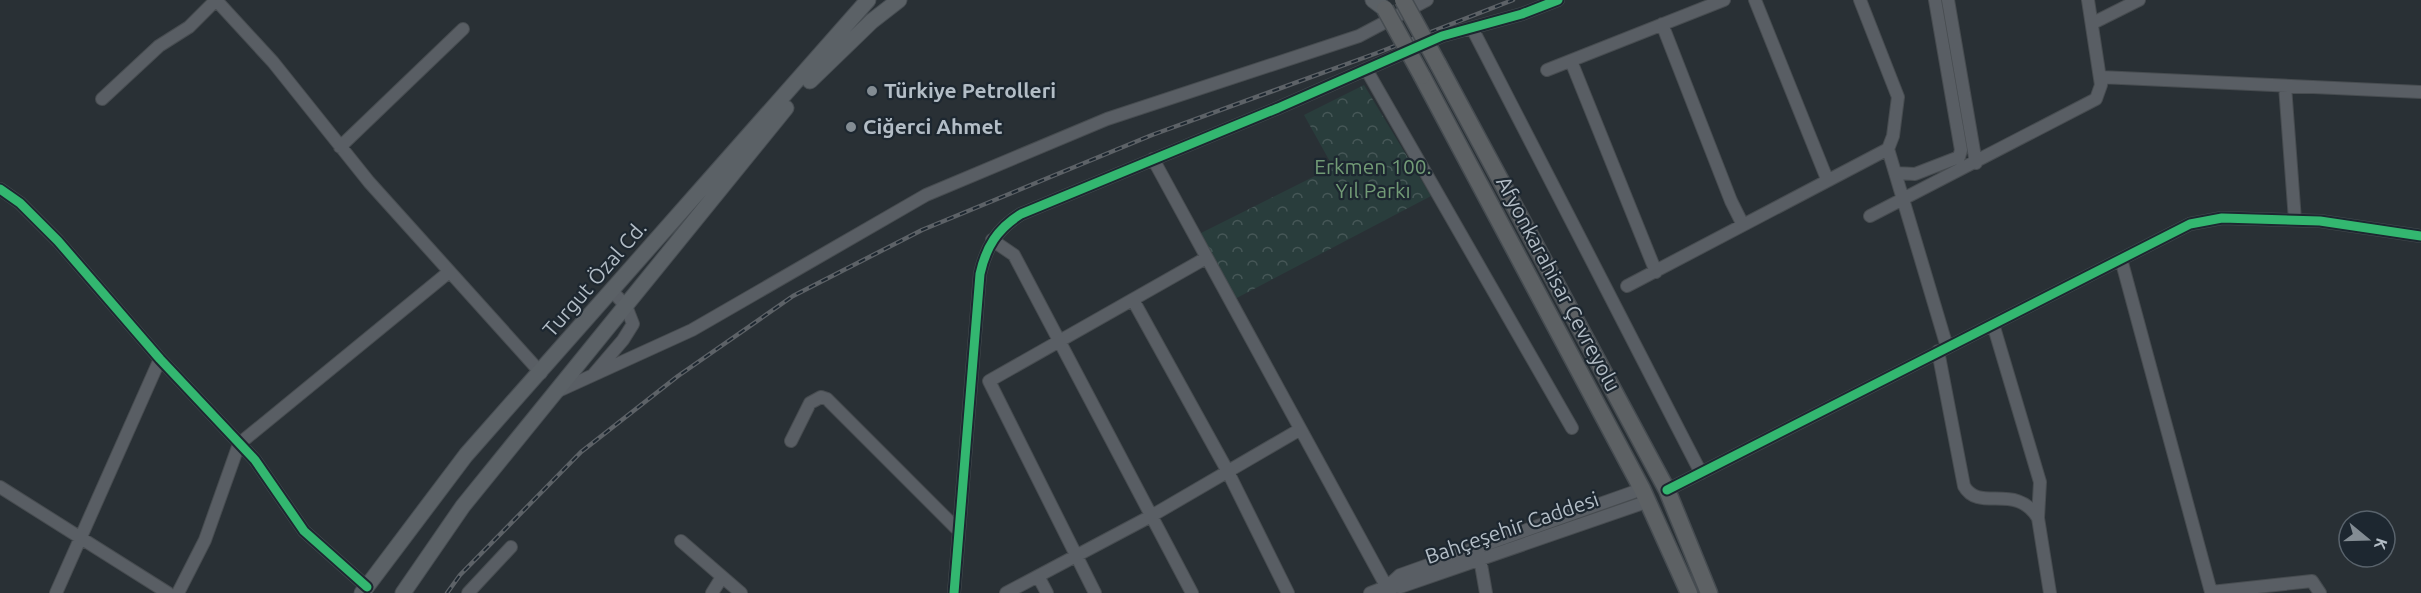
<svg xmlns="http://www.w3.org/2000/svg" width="2421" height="593" font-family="Ubuntu,sans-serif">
<defs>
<pattern id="forest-crowns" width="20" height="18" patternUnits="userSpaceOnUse" patternTransform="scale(1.5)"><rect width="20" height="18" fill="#293d3c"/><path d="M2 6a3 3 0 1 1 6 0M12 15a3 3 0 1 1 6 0" fill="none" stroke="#465757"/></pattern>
</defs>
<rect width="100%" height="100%" fill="#293035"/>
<!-- forest -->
<path fill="url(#forest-crowns)" d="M 1364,85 L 1431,196 L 1231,301 L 1195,236 L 1333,167 L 1304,115 Z"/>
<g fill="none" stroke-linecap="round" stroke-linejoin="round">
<defs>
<path id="minor" d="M 216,0 L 273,62 L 369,182 L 541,373
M 1755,0 L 1827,179
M 1860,0 L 1898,97 L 1893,136 L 1888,149 L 1947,347
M 1948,0 L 1976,163
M 2093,23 L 2139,0
M 1662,24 L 1731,201 L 1742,223
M 1472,28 L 1701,473
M 1571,61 L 1656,272
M 1366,69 L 1572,428
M 1547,70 L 1724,0
M 2100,77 L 2421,92
M 2285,86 L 2295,220
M 102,99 L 159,46 L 189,27 L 216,0
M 340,147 L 463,29
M 1153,159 L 1390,593
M 1895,173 L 1915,174 L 1959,157 L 1961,150 L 1935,0
M 0,189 L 20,203 L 58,241 L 160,359 L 255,460 L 304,531 L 367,587
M 1870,216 L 2096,99 L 2101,85 L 2088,0
M 992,240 L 1014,255 L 1192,593
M 2121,259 L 2211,592 L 2312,581 L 2320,593
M 1627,286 L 1888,149
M 1133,300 L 1227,470 L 1288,593
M 1993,324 L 2040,482 L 2038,518
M 1938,351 L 1964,486 C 1979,513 2016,482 2038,518 L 2050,593
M 593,375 L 623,340 L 633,324 L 626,306 L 612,291
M 556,392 L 692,330 L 926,195 L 1107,119 L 1359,36 L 1427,0
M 791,441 L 810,403 L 821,397 L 827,399 L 959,531
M 0,487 L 168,593
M 1667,490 L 2190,224 L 2222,218 L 2320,221 L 2421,236
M 681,541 L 741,593
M 1479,553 L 1486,593
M 1038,576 L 1047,593
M 1388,586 L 1400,575 L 1642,489
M 56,593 L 160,359
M 178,593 L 205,540 L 239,444 L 449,272
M 468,593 L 511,547
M 712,593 L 722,577
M 954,593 L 980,274 C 986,247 997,229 1021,214 L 1278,108 L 1442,36 L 1522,14 L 1558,0
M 1006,593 L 1153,515 L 1299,430
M 1095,593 L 989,381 L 1206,258
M 1370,593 L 1388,586 L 1400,587 L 1649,501"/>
<path id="major" d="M 1373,0 L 1385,9
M 810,81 L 872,21 L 899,0
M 362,593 L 466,455 L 868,0
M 403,593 L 463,506 L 786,108"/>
<path id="highway" d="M 1438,64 L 1667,490 L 1709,593
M 1422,76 L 1642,489 L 1689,593"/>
</defs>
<!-- minor casing -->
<use href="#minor" stroke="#474c50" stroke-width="14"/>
<!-- major casing -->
<use href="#major" stroke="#474d52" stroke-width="17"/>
<!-- highway casing -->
<use href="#highway" stroke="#464c51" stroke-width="19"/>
<!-- minor -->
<use href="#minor" stroke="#595e64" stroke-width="12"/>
<!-- major -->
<use href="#major" stroke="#5b6166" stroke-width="15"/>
<!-- highway -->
<use href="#highway" stroke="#5d6164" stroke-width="16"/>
<defs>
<path id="rail" d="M 447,593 L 460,575 L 581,452 L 678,376 L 793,296 L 922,230 L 1152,135 L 1377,53 L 1513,0"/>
</defs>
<!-- rail casing -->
<use href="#rail" stroke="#5d6267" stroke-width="4.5"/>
<!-- rail -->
<use href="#rail" stroke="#1d2730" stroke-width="2" stroke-dasharray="7" stroke-linecap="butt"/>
<defs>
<path id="highway-bridge" d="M 1403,0 L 1438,64
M 1385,9 L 1422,76"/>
</defs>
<!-- highway-bridge casing -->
<use href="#highway-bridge" stroke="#464c51" stroke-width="19" stroke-linecap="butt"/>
<!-- highway-bridge -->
<use href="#highway-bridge" stroke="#5d6164" stroke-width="16"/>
<defs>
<path id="cycleway" d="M 0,189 L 20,203 L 58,241 L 160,359 L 255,460 L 304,531 L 367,587
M 1667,490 L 2190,224 L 2222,218 L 2320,221 L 2421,236
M 954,593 L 980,274 C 986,247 997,229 1021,214 L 1278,108 L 1442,36 L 1522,14 L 1558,0"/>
</defs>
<!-- cycleway casing -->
<use href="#cycleway" stroke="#1d2730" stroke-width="13"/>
<!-- cycleway -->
<use href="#cycleway" stroke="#33b770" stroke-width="9"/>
</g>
<!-- markers -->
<g fill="#838c93" stroke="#1d2730" stroke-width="2">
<circle cx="872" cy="91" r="6"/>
<circle cx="851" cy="127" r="6"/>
</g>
<g text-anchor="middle" stroke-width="4.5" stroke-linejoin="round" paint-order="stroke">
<!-- poi labels -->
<g font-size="21" font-weight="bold" fill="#b3bdc6" stroke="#1d2730" text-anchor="start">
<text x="884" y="98">Türkiye Petrolleri</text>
<text x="863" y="134">Ciğerci Ahmet</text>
</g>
<!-- park labels -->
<g font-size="21" fill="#729b76" stroke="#1d2730">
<text x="1373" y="174">Erkmen 100.<tspan x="1373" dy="24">Yıl Parkı</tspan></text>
</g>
<!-- street labels -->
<g font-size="21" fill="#b3bdc6" stroke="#1d2730">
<text transform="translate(595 279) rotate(-49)" y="7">Turgut Özal Cd.</text>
<text transform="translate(1558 284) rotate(62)" y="7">Afyonkarahisar Çevreyolu</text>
<text transform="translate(1512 528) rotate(-19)" y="7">Bahçeşehir Caddesi</text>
</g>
</g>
<!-- north arrow -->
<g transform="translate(2367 539) rotate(109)"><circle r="28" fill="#1d2730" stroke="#59636c" stroke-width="1.5"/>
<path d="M0-4.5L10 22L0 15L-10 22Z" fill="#838c93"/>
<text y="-9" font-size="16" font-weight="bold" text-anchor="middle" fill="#b3bdc6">K</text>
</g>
</svg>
